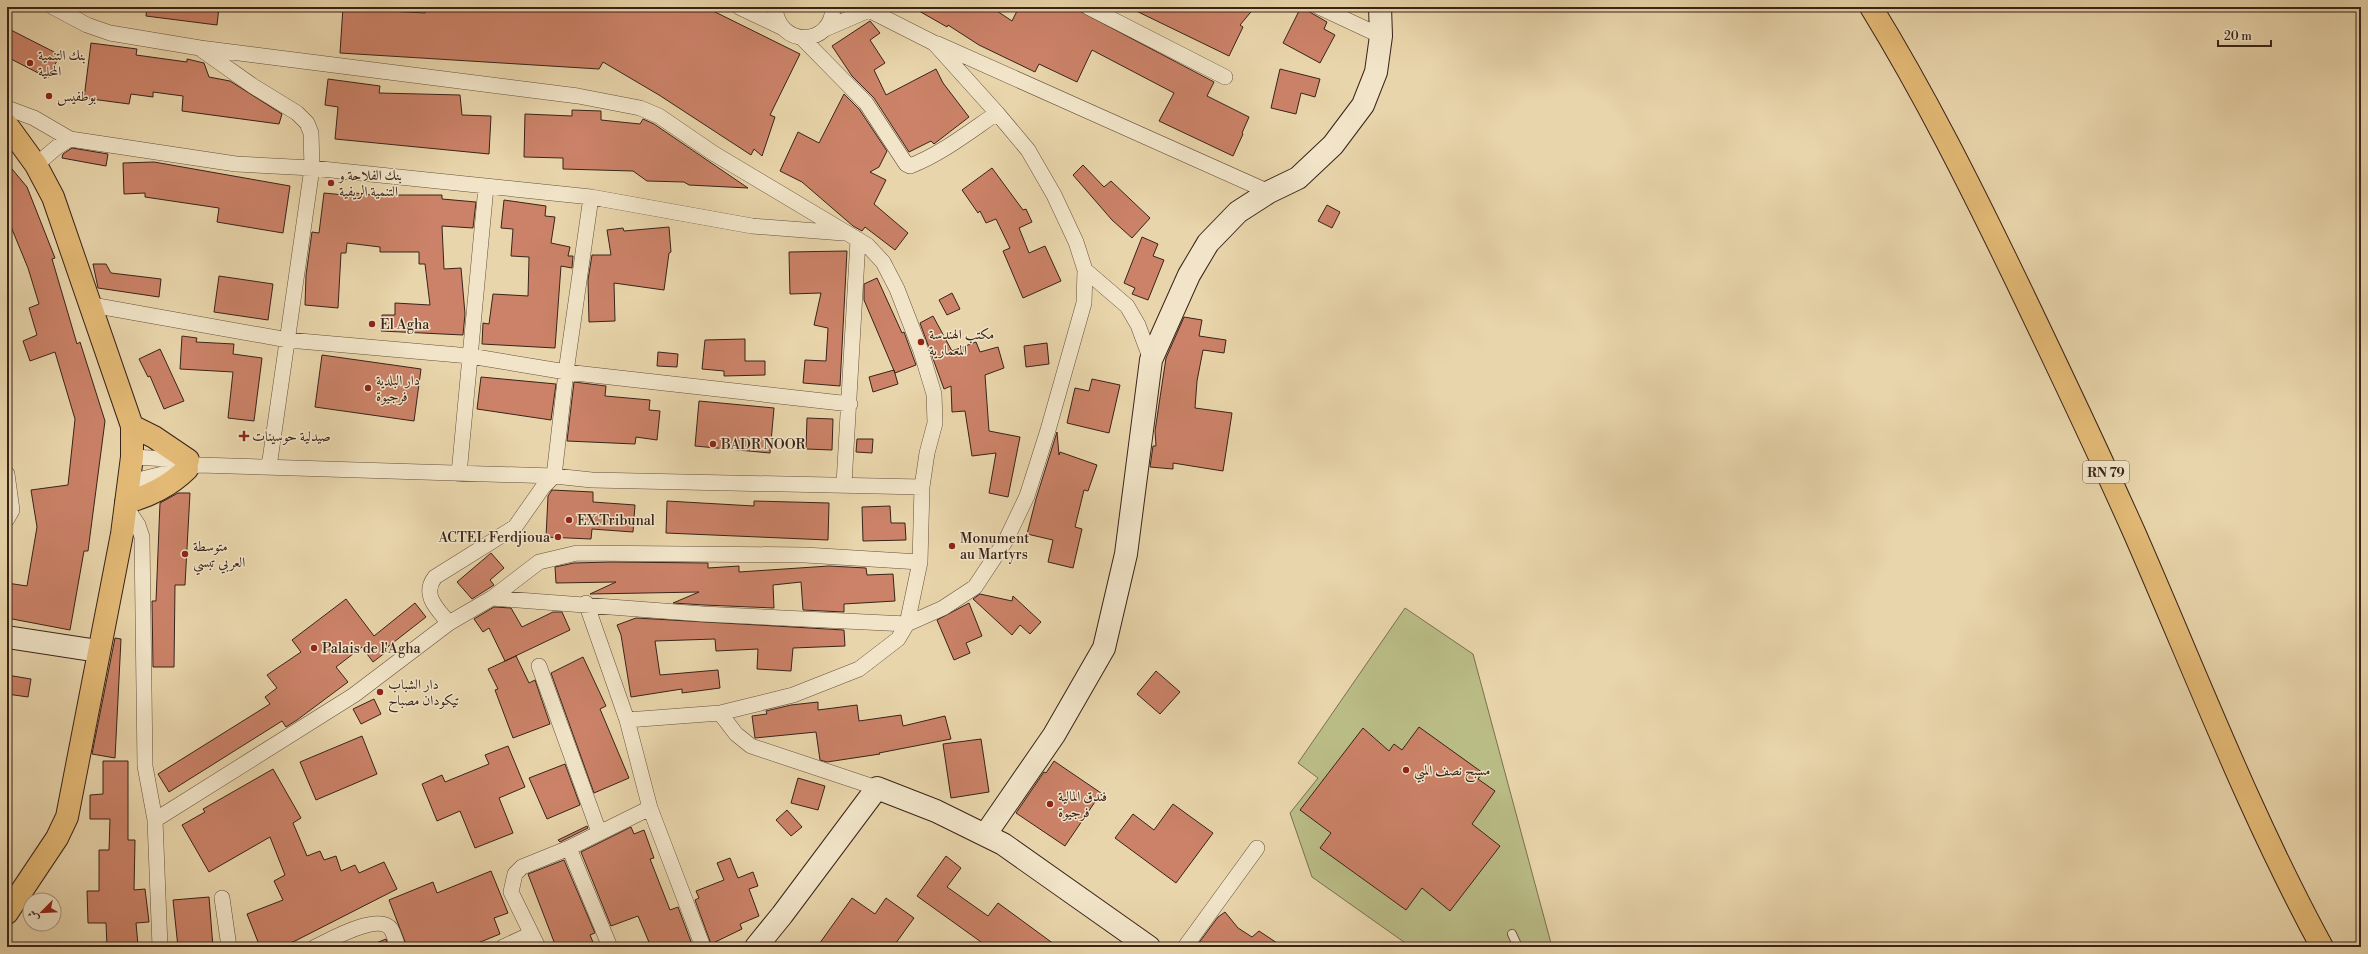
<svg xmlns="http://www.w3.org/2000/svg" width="2368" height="954" font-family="'Libre Bodoni',Amiri,serif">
<rect width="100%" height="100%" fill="#e9d5ab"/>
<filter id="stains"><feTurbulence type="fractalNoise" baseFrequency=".005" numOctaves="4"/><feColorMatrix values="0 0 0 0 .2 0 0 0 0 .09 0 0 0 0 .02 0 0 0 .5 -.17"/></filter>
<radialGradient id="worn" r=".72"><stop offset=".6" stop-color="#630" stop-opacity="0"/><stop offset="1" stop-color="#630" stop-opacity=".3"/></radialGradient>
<!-- green -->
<path fill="#babc86" stroke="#7a7050" d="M 1405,608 L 1473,654 L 1552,947 L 1411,947 L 1312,877 L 1290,813 L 1318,778 L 1298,763 Z"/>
<!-- building -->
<path fill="#cb8268" stroke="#392319" d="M 147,7 L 219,7 L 217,25 L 146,16 Z
M 343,7 L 370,7 L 370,10 L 425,13 L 426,7 L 517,7 L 554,11 L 554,7 L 705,7 L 800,54 L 770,115 L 775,117 L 762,156 L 754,149 L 751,155 L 659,95 L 603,62 L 599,69 L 340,53 Z
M 912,7 L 991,7 L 1012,21 L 1019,7 L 1072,7 L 1214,82 L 1207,96 L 1249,117 L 1242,133 L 1243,134 L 1233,156 L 1159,121 L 1174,93 L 1092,50 L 1077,82 L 1039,64 L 1035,72 L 979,45 L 948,25 L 947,27 Z
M 1128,7 L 1211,7 L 1222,12 L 1226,7 L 1255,7 L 1240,25 L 1243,27 L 1229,56 Z
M 1301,7 L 1327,22 L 1324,29 L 1335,35 L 1320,63 L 1283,43 Z
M 870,21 L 880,33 L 870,40 L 885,63 L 874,70 L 886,95 L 936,69 L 943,83 L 969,117 L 934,144 L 931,141 L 909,152 L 874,98 L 852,76 L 832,46 Z
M 7,28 L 60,55 L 48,78 L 7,57 Z
M 91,43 L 137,49 L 136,55 L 187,62 L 187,59 L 204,63 L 209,77 L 230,81 L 282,114 L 279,124 L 182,111 L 183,96 L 153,92 L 153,97 L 131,94 L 129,104 L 84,98 Z
M 1280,69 L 1320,79 L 1315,97 L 1301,93 L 1296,114 L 1271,108 Z
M 328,79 L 380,86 L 379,93 L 460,95 L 462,115 L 491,116 L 489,154 L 335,139 L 338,107 L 325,105 Z
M 844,94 L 859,109 L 887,151 L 879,167 L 870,172 L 886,180 L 874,204 L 908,233 L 895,250 L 865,227 L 862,231 L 853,226 L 802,182 L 780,171 L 798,132 L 819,143 Z
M 572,110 L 601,111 L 601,120 L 640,124 L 643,119 L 654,124 L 748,188 L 689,185 L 684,182 L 647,181 L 633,171 L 563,169 L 563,158 L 524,157 L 525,114 L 572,116 Z
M 72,148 L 108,154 L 106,166 L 62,158 L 63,154 Z
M 154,162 L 290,186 L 283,233 L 217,222 L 219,208 L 145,197 L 145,193 L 124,194 L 123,163 Z
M 7,163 L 27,187 L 55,258 L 52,259 L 77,344 L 80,342 L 105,421 L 88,551 L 84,551 L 70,630 L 7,618 L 7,583 L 27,586 L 37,527 L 31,490 L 68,485 L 75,419 L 55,352 L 30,361 L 23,341 L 37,335 L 29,308 L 39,304 L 28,268 L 7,217 Z
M 1083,165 L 1104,187 L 1111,181 L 1150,218 L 1132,238 L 1112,220 L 1073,175 Z
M 992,168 L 1023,210 L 1026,209 L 1032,222 L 1019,228 L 1029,253 L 1045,246 L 1061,281 L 1023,298 L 1003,251 L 1010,248 L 996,219 L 986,223 L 980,211 L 978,213 L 962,190 Z
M 324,193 L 355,196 L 355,193 L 388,197 L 388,195 L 442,195 L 442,199 L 476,202 L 473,228 L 442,226 L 444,269 L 461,268 L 465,314 L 463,335 L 381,331 L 382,315 L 395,315 L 395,303 L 430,305 L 425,264 L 419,264 L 419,252 L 380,252 L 380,247 L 347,243 L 346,253 L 341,253 L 338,308 L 305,305 L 306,275 L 312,232 L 319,233 Z
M 504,200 L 546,206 L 545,216 L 555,217 L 551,243 L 570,247 L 568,256 L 573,256 L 572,268 L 561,266 L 555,348 L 482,344 L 483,323 L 489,324 L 493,294 L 528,296 L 529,257 L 511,256 L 513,229 L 501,228 Z
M 1327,205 L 1340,212 L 1332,228 L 1318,221 Z
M 669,227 L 671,252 L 669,253 L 664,290 L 614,283 L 615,321 L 589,322 L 588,280 L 592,255 L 611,255 L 607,230 L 623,228 L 624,231 Z
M 1142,237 L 1158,244 L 1153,256 L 1164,260 L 1148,300 L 1132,294 L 1135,288 L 1124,283 Z
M 847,251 L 840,386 L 803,383 L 805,360 L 826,361 L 828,328 L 814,325 L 821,293 L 790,294 L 789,252 Z
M 93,264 L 106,264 L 111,273 L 161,279 L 159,297 L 98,288 Z
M 219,276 L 273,284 L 268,320 L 214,312 Z
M 877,278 L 902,333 L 904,332 L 916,365 L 895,373 L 864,300 L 864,284 Z
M 952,293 L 960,309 L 947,315 L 939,300 Z
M 933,316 L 952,351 L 976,342 L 980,352 L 998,347 L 1004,368 L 985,375 L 989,431 L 1020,437 L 1008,497 L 989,493 L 996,453 L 972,456 L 965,411 L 952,412 L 951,386 L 944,389 L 920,323 Z
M 1184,317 L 1202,320 L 1199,336 L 1226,340 L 1224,353 L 1203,350 L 1197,381 L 1195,408 L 1232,413 L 1223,471 L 1173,463 L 1173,469 L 1150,467 L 1153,446 L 1156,446 L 1155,431 L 1166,358 Z
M 182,336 L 197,338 L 196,342 L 234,344 L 233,354 L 262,358 L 254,421 L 228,418 L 233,372 L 180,369 Z
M 745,339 L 745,361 L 765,361 L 765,375 L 724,376 L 724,371 L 702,369 L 705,340 Z
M 1047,343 L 1049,364 L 1026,367 L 1024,346 Z
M 160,349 L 184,401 L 164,409 L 150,376 L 148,377 L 139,359 Z
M 658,352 L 678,354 L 677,367 L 657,366 Z
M 322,355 L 421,369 L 414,421 L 315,407 Z
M 894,370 L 898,384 L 873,392 L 869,377 Z
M 481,377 L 556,384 L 551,420 L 477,409 Z
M 1092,379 L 1120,385 L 1109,433 L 1067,423 L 1075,388 L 1089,391 Z
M 574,382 L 606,386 L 605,396 L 650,400 L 649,410 L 660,411 L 657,440 L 636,437 L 635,444 L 567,441 Z
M 699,401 L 774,408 L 770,453 L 695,446 Z
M 807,418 L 833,419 L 832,450 L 806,449 Z
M 1057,432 L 1059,455 L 1060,452 L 1097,465 L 1088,491 L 1084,490 L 1075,527 L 1082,529 L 1073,568 L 1048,562 L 1053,540 L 1027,534 L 1036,499 Z
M 857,439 L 873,439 L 872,453 L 856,452 Z
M 552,490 L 593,492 L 593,502 L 635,505 L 633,532 L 592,529 L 591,539 L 546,537 L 548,496 Z
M 178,493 L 190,493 L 185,585 L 175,585 L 174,667 L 153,667 L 152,601 L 156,601 L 160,503 Z
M 667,501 L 754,506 L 754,501 L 829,503 L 828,540 L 666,533 Z
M 890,506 L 891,523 L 905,523 L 906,540 L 863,541 L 862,507 Z
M 491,553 L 504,568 L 490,580 L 494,585 L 472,599 L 457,582 Z
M 611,562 L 708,563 L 708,568 L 739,566 L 739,572 L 829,566 L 866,568 L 867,575 L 893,574 L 895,601 L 844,604 L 844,612 L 803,610 L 801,582 L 773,585 L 774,608 L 704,605 L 673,603 L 699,592 L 590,594 L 616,582 L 556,583 L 555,567 L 574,563 Z
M 980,594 L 1012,601 L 1013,596 L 1041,622 L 1030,634 L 1020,625 L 1012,635 L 973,599 Z
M 346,599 L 374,636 L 415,603 L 426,617 L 385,649 L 386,652 L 373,662 L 362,647 L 336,667 L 348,682 L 297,720 L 286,727 L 282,721 L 169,792 L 158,774 L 270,704 L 265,697 L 277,688 L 267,675 L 301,652 L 292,640 Z
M 969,603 L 982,636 L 966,643 L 970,653 L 954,660 L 937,620 Z
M 494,607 L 511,608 L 522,627 L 553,612 L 562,612 L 570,630 L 505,661 L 489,628 L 483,632 L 474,619 Z
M 636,618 L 844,630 L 845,646 L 793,648 L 791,671 L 757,669 L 758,649 L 716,651 L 715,639 L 655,641 L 660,675 L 718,670 L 720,688 L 682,693 L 682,689 L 631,697 L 621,635 L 617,625 Z
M 115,638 L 121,639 L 115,758 L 92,754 Z
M 516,656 L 529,683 L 535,680 L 550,724 L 513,738 L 495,690 L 498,689 L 488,669 Z
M 583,657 L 606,706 L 600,709 L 629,778 L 594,793 L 551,673 Z
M 1156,671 L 1180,692 L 1160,714 L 1137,694 Z
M 7,675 L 31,679 L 28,697 L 7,694 Z
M 374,699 L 381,714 L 361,724 L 353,709 Z
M 818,702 L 818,710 L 857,705 L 859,721 L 901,715 L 903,726 L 945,716 L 951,739 L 879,753 L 880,754 L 827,762 L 820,760 L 816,732 L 755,738 L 752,716 L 767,714 L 766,711 L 791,705 Z
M 1419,727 L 1483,773 L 1478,779 L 1495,791 L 1472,824 L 1500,846 L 1450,911 L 1422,888 L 1406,910 L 1320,848 L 1331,833 L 1300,810 L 1363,728 L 1389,751 L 1394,744 L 1402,750 Z
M 362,736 L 377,774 L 316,800 L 300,762 Z
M 981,739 L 989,792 L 951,798 L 943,744 Z
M 508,746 L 525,787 L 499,798 L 513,833 L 475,848 L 460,811 L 437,821 L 422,784 L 442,775 L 445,782 L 489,764 L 485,755 Z
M 103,761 L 128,761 L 128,840 L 135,840 L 134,890 L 145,889 L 149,922 L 136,923 L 138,945 L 107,947 L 106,923 L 88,923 L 87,891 L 99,891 L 99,850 L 109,850 L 110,819 L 90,819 L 90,795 L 103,794 Z
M 1054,761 L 1101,793 L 1065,846 L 1016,813 L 1044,772 L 1046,773 Z
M 565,764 L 580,805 L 547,819 L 529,778 Z
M 273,769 L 301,818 L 293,823 L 307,856 L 320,851 L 324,860 L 336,856 L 341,871 L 355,865 L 359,873 L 384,862 L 397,889 L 295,941 L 279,947 L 260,947 L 247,914 L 283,900 L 274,881 L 285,875 L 270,837 L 209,872 L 182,825 L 205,812 L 203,809 Z
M 798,778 L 825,786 L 818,810 L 791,803 Z
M 1173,804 L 1213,833 L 1176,883 L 1115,838 L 1133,814 L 1154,830 Z
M 787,810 L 802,827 L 791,836 L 776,820 Z
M 587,826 L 588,828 L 560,842 L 558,840 Z
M 631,827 L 634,834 L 644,830 L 654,858 L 650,859 L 670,910 L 678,907 L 693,947 L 651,947 L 638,916 L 611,926 L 581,852 Z
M 946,856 L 961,868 L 947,887 L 988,916 L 998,903 L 1058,947 L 988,947 L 917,896 Z
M 730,858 L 738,878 L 753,872 L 758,886 L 749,889 L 759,916 L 740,924 L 742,929 L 711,944 L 695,900 L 699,898 L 696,891 L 724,880 L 717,863 Z
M 564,860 L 595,933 L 590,935 L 595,947 L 556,947 L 528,874 Z
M 491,871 L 508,913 L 494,918 L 500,934 L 468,947 L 407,947 L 389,900 L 433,882 L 437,893 Z
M 209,897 L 213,947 L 178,947 L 173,900 Z
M 852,898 L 875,914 L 886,898 L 914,918 L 893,947 L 817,947 Z
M 1225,912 L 1238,928 L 1252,937 L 1259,931 L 1283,947 L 1200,947 L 1198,944 L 1218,917 Z
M 386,939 L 388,947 L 366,947 Z"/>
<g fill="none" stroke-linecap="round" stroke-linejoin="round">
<defs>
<path id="service" d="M 1512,934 L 1518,947"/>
<path id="minor" d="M 53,7 L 87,25 L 110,33 L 200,48 L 578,96 L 640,108 L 659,116 L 713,153 L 867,245 L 883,262 L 897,289 L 921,351 L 934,394 L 935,423 L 927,453 L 922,487 L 920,562 L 907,624 L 703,614 L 492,598
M 739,7 L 781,27
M 775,7 C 778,48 832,47 833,7
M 1088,7 L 1225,77
M 1319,7 L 1381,36
M 825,29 L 869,10
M 802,38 L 866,103 L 906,164 L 910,166 C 941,154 969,132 997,113
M 938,44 L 1269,192
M 202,50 L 253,86 L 297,113 L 307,123 L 311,133 L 312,168 L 269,467
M 7,108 L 34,118 L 70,139 L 236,164 L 312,168 L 591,197 L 752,226 L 843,233
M 36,165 L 57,147 L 70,139
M 1085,270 L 1127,306 L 1138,325 L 1151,360
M 92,305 L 288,340 L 470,356 L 566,372 L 850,404
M 132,457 L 187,460
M 7,474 L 12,510 L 7,519
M 459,474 L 486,187
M 130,482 L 199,465 L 554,476 L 592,480 L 922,487
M 844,484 L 858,240
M 126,507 L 138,525 L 142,537 L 145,766 L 155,820 L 160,947
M 586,603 L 627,720 L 650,808 L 703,947
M 449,623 C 438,610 421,595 435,577 L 515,527 L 543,487 L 554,476 L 566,372 L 591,197
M 539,666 L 599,832
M 720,713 L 736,734 L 751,746 L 877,788
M 627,720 L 720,713 L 793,695 L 859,669 L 898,639 L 907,624 L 943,608 L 975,587 L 1006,540 L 1027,496 L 1048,430 L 1084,303 L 1085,270 L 1076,242 L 1054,195 L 1028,150 L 997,113 L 934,43 L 863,7
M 155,820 L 354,695 L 449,623 L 492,598 L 539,562 L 577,553 L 805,555 L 920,562
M 569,848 L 610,947
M 222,898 L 229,947
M 315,947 C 330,940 379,912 391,929 C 394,934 396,942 398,947
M 503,947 L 531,934
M 538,947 L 511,892 L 515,874 L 522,867 L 569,848 L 650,808
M 1185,947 L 1257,848"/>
<path id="secondary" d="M 7,637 L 98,651
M 985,835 L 1054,735 L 1104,648 L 1126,554 L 1151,360 L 1189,275 L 1208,243 L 1238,212 L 1269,192 L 1298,178 L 1333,145 L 1363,105 L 1376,72 L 1381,36 L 1380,7
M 756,947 L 782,915 L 877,788 L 936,811 L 1003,844 L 1149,947"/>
<path id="primary" d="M 1871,7 C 1925,95 1971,187 2016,280 C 2056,363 2096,447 2134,532 C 2195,671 2249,813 2322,947
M 7,125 L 36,165 L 53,197 L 132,426 L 132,457 L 122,534 L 67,817 L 57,838 L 7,913
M 132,426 L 154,437 L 188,460
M 126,502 C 148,497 171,485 187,469"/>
</defs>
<!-- service casing -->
<use href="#service" stroke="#65503e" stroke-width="10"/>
<!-- minor casing -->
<use href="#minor" stroke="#65503e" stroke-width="16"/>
<!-- secondary casing -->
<use href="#secondary" stroke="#392319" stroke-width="24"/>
<!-- primary casing -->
<use href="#primary" stroke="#392319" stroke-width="24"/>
<!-- service -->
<use href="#service" stroke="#f1e4c8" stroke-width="8"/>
<!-- minor -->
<use href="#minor" stroke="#f1e4c8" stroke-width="15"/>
<!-- secondary -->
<use href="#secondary" stroke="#f1e4c8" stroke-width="22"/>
<!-- primary -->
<use href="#primary" stroke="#e4ba76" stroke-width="22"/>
</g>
<!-- markers -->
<g fill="#8f2418" stroke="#f1e4c8" stroke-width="1.5">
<circle cx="30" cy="63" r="4"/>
<circle cx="49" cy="96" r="4"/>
<circle cx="331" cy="183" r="4"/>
<circle cx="372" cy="324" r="4"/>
<circle cx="921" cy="342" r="4"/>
<circle cx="368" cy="388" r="4"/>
<path d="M242 430h4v4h4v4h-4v4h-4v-4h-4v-4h4z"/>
<circle cx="713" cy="444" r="4"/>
<circle cx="569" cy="520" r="4"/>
<circle cx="558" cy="537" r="4"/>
<circle cx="952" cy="546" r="4"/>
<circle cx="185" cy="554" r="4"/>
<circle cx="314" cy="648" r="4"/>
<circle cx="380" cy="692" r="4"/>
<circle cx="1406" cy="770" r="4"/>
<circle cx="1050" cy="804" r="4"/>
</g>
<g text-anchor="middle" stroke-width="3" stroke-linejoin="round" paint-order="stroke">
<!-- shield labels -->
<rect fill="#f1e4c8" stroke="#705d4e" stroke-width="1" x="2083" y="461" width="46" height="22" rx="3"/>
<g font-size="13" font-weight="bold" fill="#392319">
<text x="2106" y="477">RN 79</text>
</g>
<!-- poi labels -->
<g font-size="14" fill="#392319" stroke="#f1e4c8" text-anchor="start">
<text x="38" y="60">بنك التنمية<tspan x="38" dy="16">المحلية</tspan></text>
<text x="57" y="101">بوطفيس</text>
<text x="339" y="180">بنك الفلاحة و<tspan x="339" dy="16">التنمية الريفية</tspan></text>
<text x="380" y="329">El Agha</text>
<text x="929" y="339">مكتب الهندسة<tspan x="929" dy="16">المعمارية</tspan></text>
<text x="376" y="385">دار البلدية<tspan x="376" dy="16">فرجيوة</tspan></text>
<text x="252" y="441">صيدلية حوسينات</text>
<text x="721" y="449">BADR NOOR</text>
<text x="577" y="525">EX.Tribunal</text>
<text x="550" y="542" text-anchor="end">ACTEL Ferdjioua</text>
<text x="960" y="543">Monument<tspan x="960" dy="16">au Martyrs</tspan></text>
<text x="193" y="551">متوسطة<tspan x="193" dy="16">العربي تبسي</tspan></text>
<text x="322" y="653">Palais de l'Agha</text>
<text x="388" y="689">دار الشباب<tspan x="388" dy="16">تيكودان مصباح</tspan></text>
<text x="1414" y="775">مسبح نصف المبي</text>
<text x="1058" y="801">فندق المالية<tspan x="1058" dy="16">فرجيوة</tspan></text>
</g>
</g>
<!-- margin -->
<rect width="2368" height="954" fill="none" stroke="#e9d5ab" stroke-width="24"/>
<rect x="8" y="8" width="2352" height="938" fill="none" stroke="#392319" stroke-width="2"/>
<rect x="12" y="12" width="2344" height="930" fill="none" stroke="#392319"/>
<!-- north arrow -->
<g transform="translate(42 912) rotate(246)"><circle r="19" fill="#f1e4c8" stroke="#a79782"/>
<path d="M0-3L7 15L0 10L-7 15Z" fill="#8f2418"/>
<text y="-6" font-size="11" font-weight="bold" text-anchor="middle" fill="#392319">ش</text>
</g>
<!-- scale -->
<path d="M2218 40v6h53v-6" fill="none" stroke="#392319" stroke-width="2"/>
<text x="2224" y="40" font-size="12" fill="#392319" stroke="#f1e4c8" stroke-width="3" paint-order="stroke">20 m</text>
<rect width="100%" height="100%" filter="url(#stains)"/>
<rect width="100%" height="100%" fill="url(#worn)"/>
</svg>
